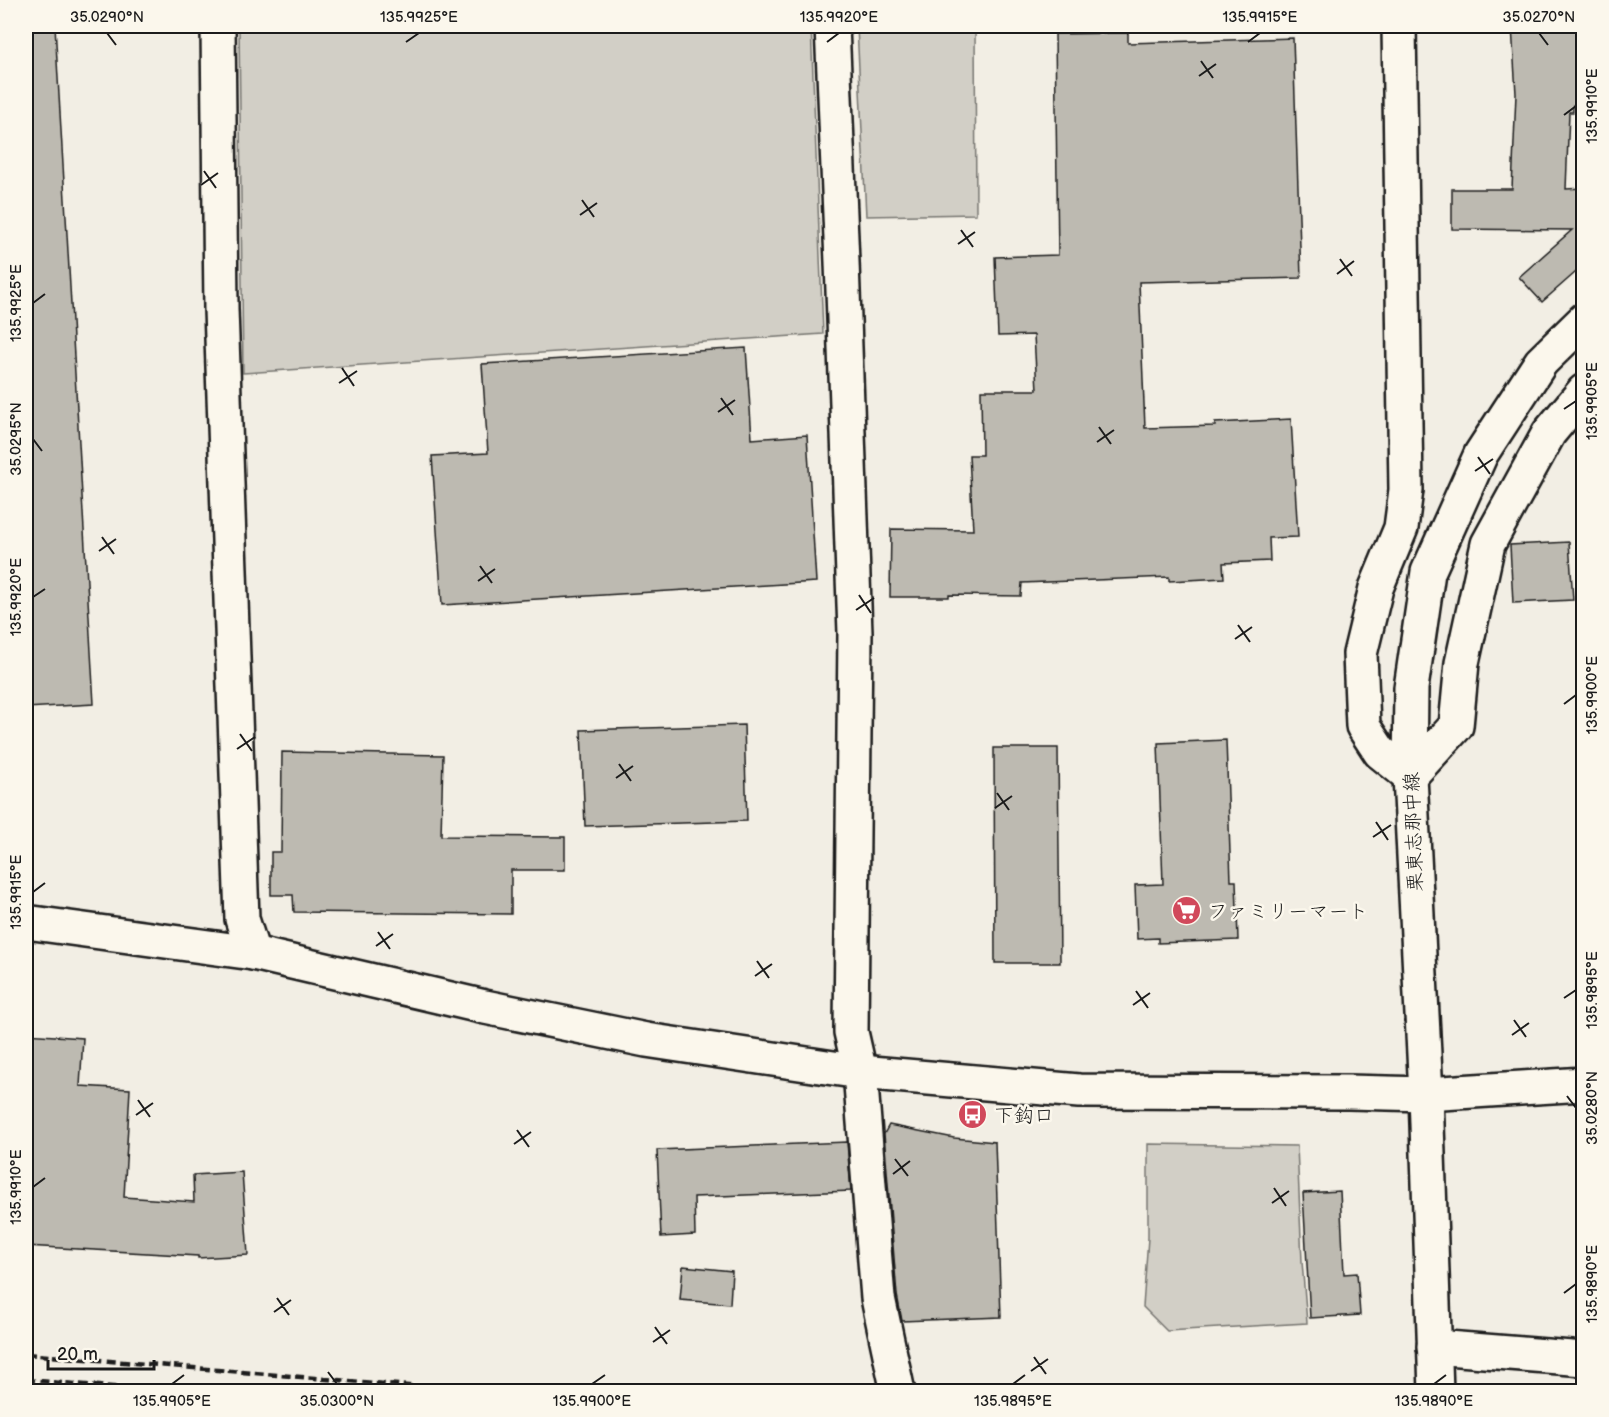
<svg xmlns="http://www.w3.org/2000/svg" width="1609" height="1417" font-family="'Balsamiq Sans','Klee One',sans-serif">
<rect width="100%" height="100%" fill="#f2eee4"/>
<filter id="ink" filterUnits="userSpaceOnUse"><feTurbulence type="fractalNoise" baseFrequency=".0167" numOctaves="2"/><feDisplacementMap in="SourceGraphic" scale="12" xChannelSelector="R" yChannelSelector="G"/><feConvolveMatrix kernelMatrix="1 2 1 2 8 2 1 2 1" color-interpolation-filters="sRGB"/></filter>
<g filter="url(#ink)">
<!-- green -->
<path fill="#d2cfc6" stroke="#777671" stroke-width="1.5" d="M 239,26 L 811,26 L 823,334 L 243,373 Z
M 857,26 L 975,26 L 976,214 L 866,216 Z
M 1148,1144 L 1297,1146 L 1302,1262 L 1307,1323 L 1167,1331 L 1143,1307 L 1148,1238 Z"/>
<!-- building -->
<path fill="#bdbab1" stroke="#1c1c1c" stroke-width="1.5" d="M 26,26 L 55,26 L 94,704 L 26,708 Z
M 1512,26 L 1584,26 L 1584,105 L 1573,105 L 1573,112 L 1569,112 L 1566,189 L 1584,188 L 1584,265 L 1542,302 L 1519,277 L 1572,230 L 1452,229 L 1452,189 L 1512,189 L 1516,94 Z
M 1128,33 L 1128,43 L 1293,38 L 1301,278 L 1139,282 L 1145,428 L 1215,426 L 1215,423 L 1291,419 L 1298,537 L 1269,538 L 1270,561 L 1223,563 L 1224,578 L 1169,581 L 1169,577 L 1022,583 L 1021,596 L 949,595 L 949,597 L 890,597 L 891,529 L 973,530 L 969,455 L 982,455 L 981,390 L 1037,390 L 1034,335 L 998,336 L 995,257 L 1058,255 L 1055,34 Z
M 746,348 L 752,439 L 807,435 L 816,582 L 442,605 L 432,456 L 488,453 L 482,364 Z
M 1569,542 L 1573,600 L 1513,603 L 1510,545 Z
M 744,725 L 747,821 L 585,826 L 581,730 Z
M 1226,740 L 1231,881 L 1236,881 L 1238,940 L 1158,943 L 1158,938 L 1137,939 L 1135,885 L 1163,884 L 1158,743 Z
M 994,748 L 1058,748 L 1060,963 L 995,963 Z
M 282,752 L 443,755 L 441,836 L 565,837 L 565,870 L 511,870 L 511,914 L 294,912 L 293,895 L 271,895 L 271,852 L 281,852 Z
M 26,1034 L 83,1038 L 80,1086 L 130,1089 L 124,1197 L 194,1202 L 193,1175 L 242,1172 L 248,1255 L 198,1258 L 198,1256 L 26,1246 Z
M 889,1125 L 954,1138 L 995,1142 L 1001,1317 L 902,1321 L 897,1295 L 884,1134 Z
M 847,1142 L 851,1191 L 694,1197 L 695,1235 L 661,1237 L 657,1150 Z
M 1340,1191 L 1344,1274 L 1357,1273 L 1360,1315 L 1310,1318 L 1303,1193 Z
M 683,1266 L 732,1271 L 730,1304 L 680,1300 Z"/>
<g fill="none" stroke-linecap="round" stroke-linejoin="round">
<defs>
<path id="minor" d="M 218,26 L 221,309 L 242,919 L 253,953
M 832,26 L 842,262 L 855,633 L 851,1032 L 860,1072 L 878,1298 L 898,1392
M 1399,26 L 1406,490 L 1401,528 L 1376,588 L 1360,654 L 1363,726 L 1380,752 L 1410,776 L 1456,726 L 1462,663 L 1488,544 L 1549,433 L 1584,391"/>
<path id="tertiary" d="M 26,922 L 253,953 L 485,1007 L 646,1040 L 860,1072 L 1079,1091 L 1348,1092 L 1426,1094 L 1584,1084
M 1434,1347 L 1584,1359"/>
<path id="primary" d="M 1436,1392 L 1426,1094 L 1410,776 L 1411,688 L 1428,572 L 1481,454 L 1541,362 L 1584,320"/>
</defs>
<!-- minor casing -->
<use href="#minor" stroke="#1c1c1c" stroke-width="38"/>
<!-- tertiary casing -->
<use href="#tertiary" stroke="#1c1c1c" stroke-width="38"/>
<!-- primary casing -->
<use href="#primary" stroke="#1c1c1c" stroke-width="38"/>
<!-- minor -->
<use href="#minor" stroke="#fbf7ec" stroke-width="33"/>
<!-- tertiary -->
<use href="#tertiary" stroke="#fbf7ec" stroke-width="33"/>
<!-- primary -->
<use href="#primary" stroke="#fbf7ec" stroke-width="33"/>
<!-- rail -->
<path stroke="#1c1c1c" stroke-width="4.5" stroke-dasharray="9 4.5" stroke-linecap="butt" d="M 26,1354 L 482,1392
M 26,1380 L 173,1392"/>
</g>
</g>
<!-- ticks -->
<path fill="none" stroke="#1c1c1c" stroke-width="2" d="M 107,33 L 116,45M 1539,33 L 1548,45M 406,42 L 419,33M 827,42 L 839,33M 1248,42 L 1260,33M 1201,61 L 1213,78M 1199,76 L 1216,64M 1564,115 L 1576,106M 204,171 L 216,188M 201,185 L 218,173M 582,200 L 594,217M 580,215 L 597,203M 961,230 L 973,247M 958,244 L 975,232M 1340,259 L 1352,276M 1337,274 L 1354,261M 33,303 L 45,294M 342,368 L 354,386M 339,383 L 357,371M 721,398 L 733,415M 1564,409 L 1576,401M 718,412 L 735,400M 1099,427 L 1111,444M 33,439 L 42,451M 1097,442 L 1114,430M 1478,457 L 1490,474M 1475,471 L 1493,459M 102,537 L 114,554M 99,551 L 116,539M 480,566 L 492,583M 478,581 L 495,569M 859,595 L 871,613M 33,597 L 45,589M 856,610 L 874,598M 1238,625 L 1250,642M 1235,639 L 1252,627M 1564,704 L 1576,695M 240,734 L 252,751M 237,749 L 255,737M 619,764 L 631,781M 616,778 L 633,766M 997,793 L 1009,810M 995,808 L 1012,796M 1376,822 L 1388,840M 1373,837 L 1391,825M 33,892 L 45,883M 378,932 L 390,949M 376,946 L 393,934M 757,961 L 769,978M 755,976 L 772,964M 1136,991 L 1148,1008M 1564,998 L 1576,990M 1133,1005 L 1150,993M 1514,1020 L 1526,1037M 1512,1035 L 1529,1023M 1567,1096 L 1576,1108M 138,1100 L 150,1117M 136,1115 L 153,1103M 517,1130 L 529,1147M 514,1144 L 531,1132M 895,1159 L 908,1176M 893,1174 L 910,1161M 33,1187 L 45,1178M 1274,1188 L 1286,1206M 1272,1203 L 1289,1191M 1564,1293 L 1576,1284M 277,1298 L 289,1315M 274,1312 L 291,1300M 655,1327 L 667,1344M 653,1342 L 670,1330M 1034,1357 L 1046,1374M 1031,1371 L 1048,1359M 328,1372 L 337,1384M 172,1384 L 184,1375M 592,1384 L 605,1375M 1013,1384 L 1025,1375M 1434,1384 L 1446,1375"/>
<!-- icons -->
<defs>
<symbol id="supermarket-disc" viewBox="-11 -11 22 22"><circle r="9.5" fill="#d1495b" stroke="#fbf7ec"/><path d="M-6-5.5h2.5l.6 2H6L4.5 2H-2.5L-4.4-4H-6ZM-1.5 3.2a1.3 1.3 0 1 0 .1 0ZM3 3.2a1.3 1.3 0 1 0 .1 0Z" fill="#fff"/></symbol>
<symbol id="bus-disc" viewBox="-11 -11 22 22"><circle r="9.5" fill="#d1495b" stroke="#fbf7ec"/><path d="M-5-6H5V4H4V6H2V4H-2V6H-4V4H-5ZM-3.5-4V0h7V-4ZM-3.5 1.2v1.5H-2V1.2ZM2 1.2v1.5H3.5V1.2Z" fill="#fff"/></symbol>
</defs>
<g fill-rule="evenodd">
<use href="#supermarket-disc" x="1170" y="894" width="33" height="33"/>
<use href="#bus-disc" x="956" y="1098" width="33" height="33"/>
</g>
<g text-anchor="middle" stroke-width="5" stroke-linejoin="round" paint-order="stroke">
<!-- street labels -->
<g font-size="20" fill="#1c1c1c" stroke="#fbf7ec">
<text transform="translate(1413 832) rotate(-92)" y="7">栗東志那中線</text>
</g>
<!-- poi labels -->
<g font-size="20" fill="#1c1c1c" stroke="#fbf7ec" text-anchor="start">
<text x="1208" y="918">ファミリーマート</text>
<text x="994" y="1122">下鈎口</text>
</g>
</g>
<!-- margin -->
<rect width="1609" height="1417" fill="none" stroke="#fbf7ec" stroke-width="66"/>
<!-- scale -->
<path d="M48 1360v9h106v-9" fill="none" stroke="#1c1c1c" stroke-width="3"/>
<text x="57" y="1360" font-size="18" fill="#1c1c1c" stroke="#fbf7ec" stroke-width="4.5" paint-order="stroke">20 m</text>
<rect x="33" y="33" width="1543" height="1351" fill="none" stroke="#1c1c1c" stroke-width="2"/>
<g font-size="15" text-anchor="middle" fill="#1c1c1c">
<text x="107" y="22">35.0290°N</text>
<text x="419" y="22">135.9925°E</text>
<text x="839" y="22">135.9920°E</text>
<text x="1260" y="22">135.9915°E</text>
<text x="1539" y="22">35.0270°N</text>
<text transform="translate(1592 106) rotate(-90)" y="5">135.9910°E</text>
<text transform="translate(16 303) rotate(-90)" y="5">135.9925°E</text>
<text transform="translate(1592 401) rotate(-90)" y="5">135.9905°E</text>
<text transform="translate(16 439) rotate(-90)" y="5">35.0295°N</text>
<text transform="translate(16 597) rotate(-90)" y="5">135.9920°E</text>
<text transform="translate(1592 695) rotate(-90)" y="5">135.9900°E</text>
<text transform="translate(16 892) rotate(-90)" y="5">135.9915°E</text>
<text transform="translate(1592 990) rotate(-90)" y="5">135.9895°E</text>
<text transform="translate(1592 1108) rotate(-90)" y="5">35.0280°N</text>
<text transform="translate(16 1187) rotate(-90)" y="5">135.9910°E</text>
<text transform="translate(1592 1284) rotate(-90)" y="5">135.9890°E</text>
<text x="172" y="1406">135.9905°E</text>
<text x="337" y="1406">35.0300°N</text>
<text x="592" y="1406">135.9900°E</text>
<text x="1013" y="1406">135.9895°E</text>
<text x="1434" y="1406">135.9890°E</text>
</g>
</svg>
